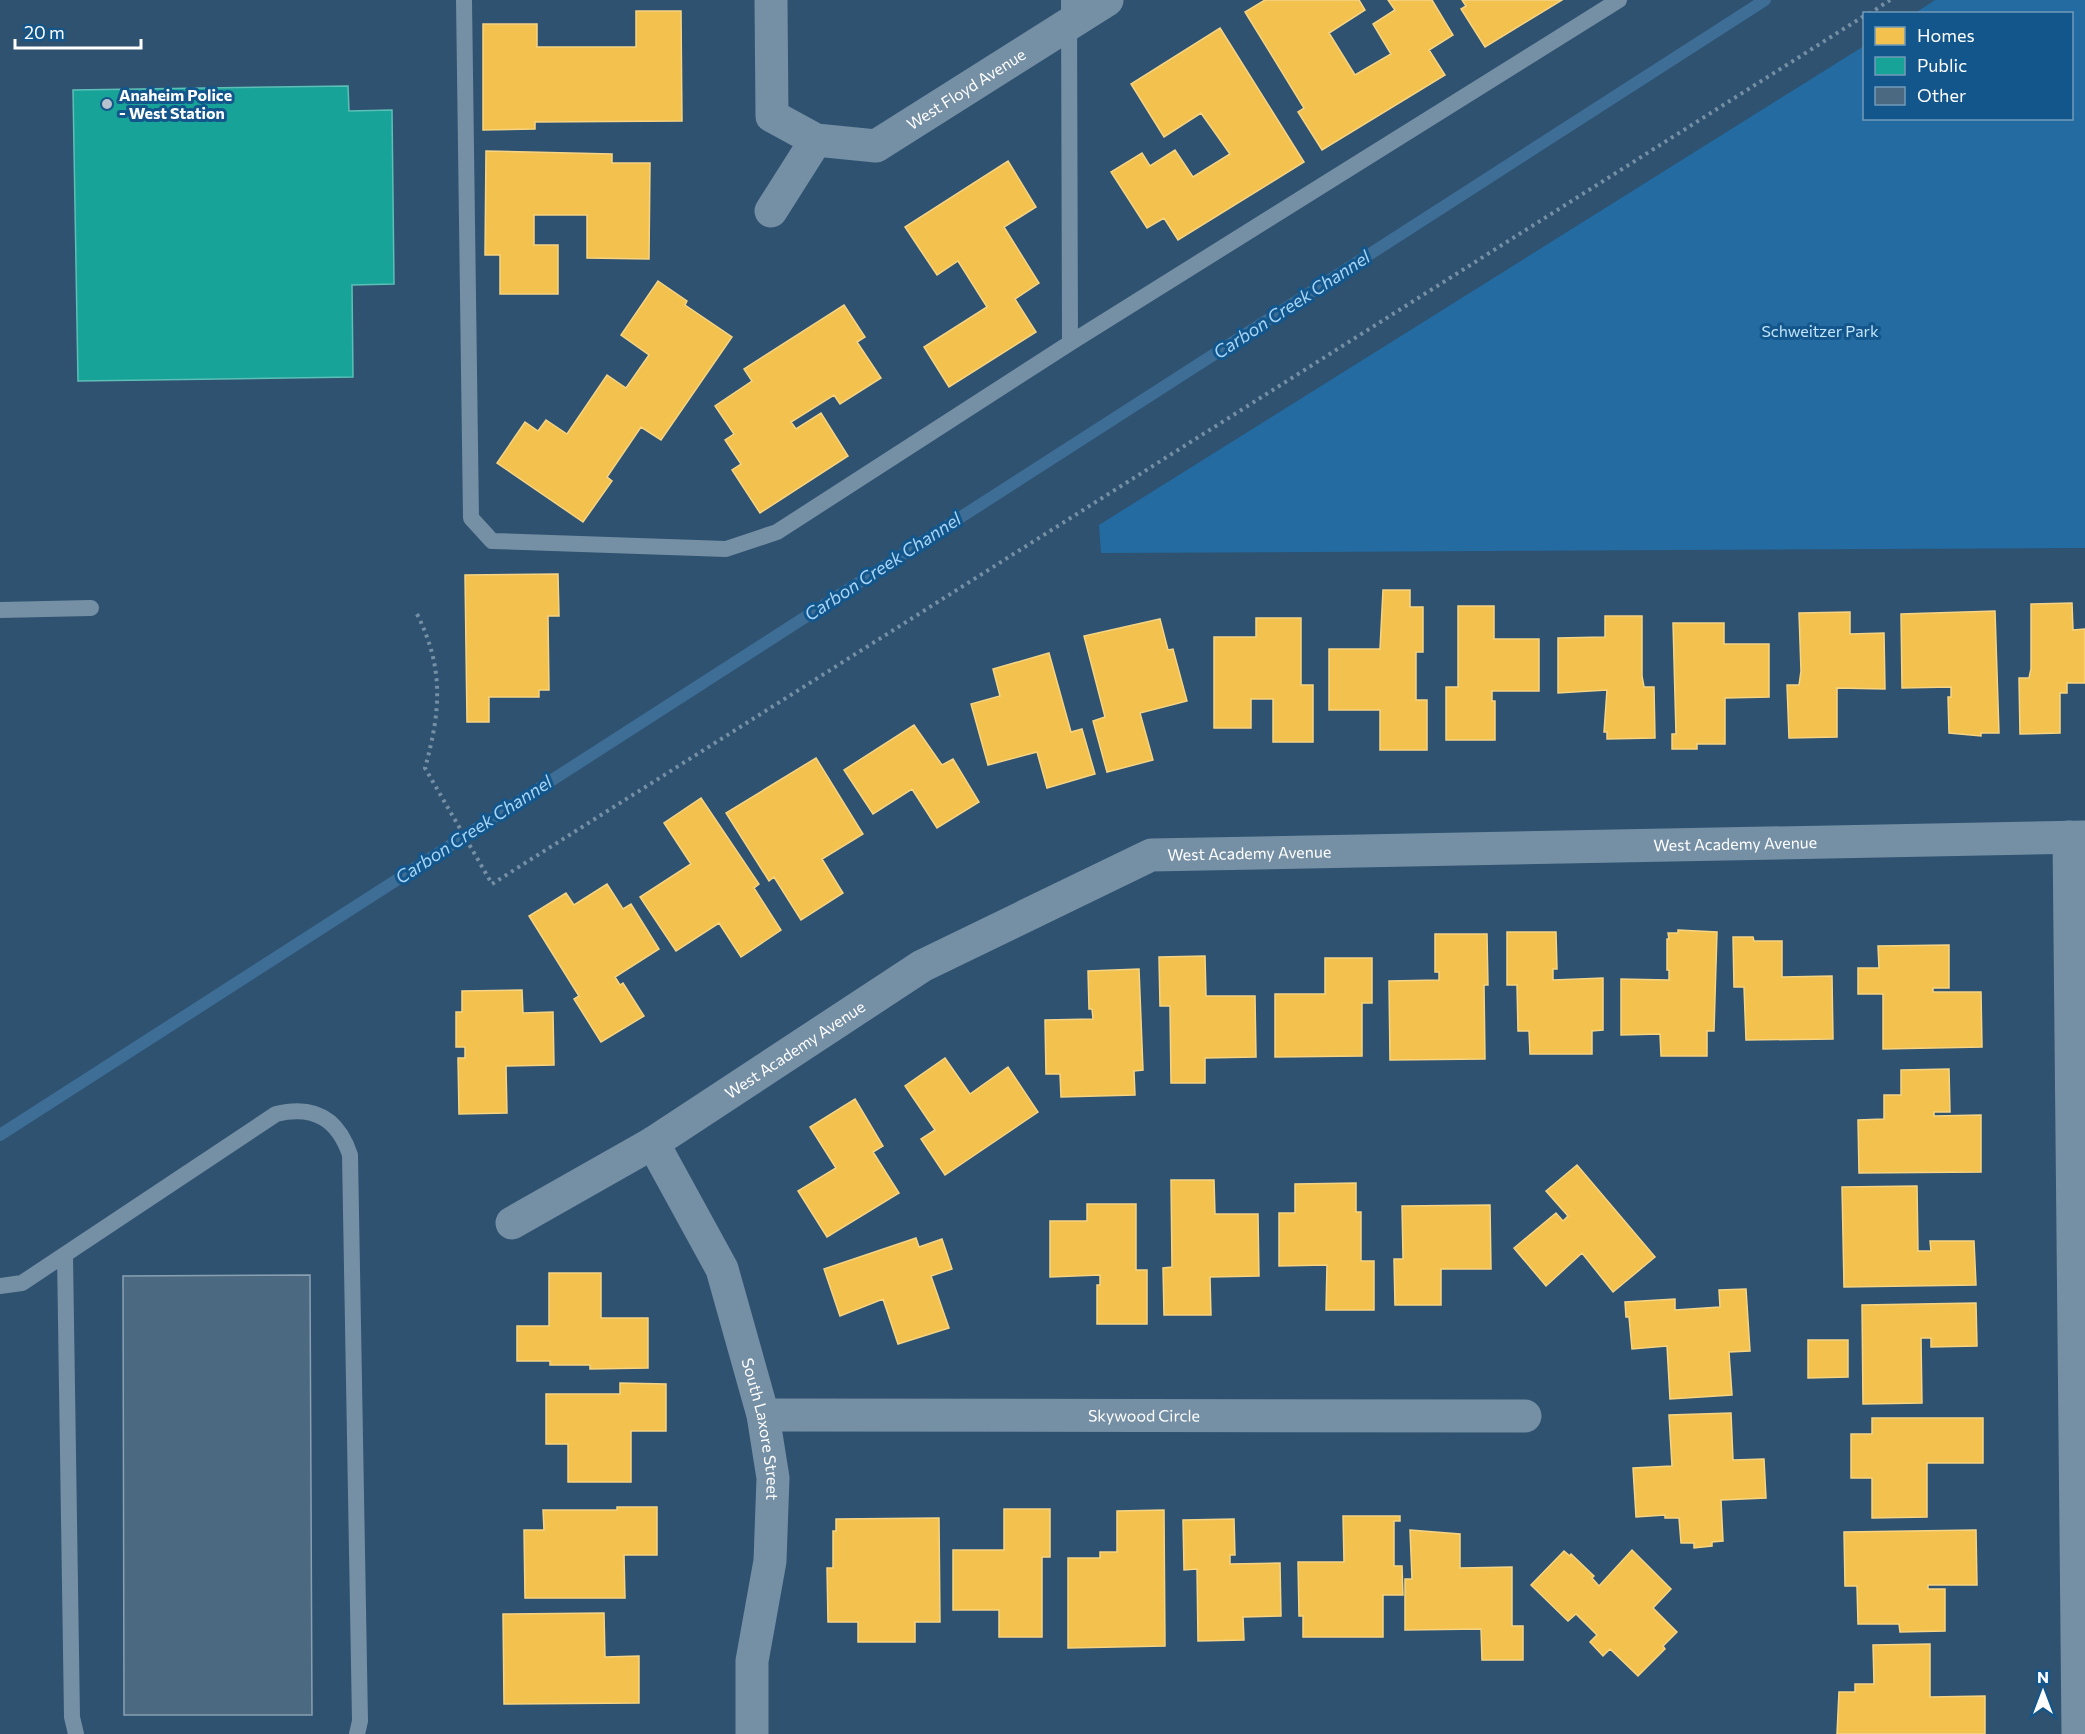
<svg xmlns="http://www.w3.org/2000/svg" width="2085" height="1734" font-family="Commissioner,sans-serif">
<rect width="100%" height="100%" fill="#2e5270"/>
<!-- green -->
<path fill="#246ba1" d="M 1935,0 L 2085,0 L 2085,548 L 1101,553 L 1099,525 L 1864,46 L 1864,118 L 2072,118 L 2072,14 L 1915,13 Z"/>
<!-- homes -->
<path fill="#f2c14e" stroke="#f6d483" stroke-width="1.5" d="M 1265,0 L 1359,0 L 1365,10 L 1329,33 L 1355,75 L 1391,54 L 1373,24 L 1395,10 L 1388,0 L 1432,0 L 1453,35 L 1429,50 L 1445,75 L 1322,150 L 1298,112 L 1304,108 L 1245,12 Z
M 1462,0 L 1562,0 L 1485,47 L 1461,9 L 1466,6 Z
M 636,11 L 681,11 L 682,121 L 535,122 L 535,129 L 483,130 L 483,24 L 537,24 L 537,47 L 636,47 Z
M 1220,28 L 1304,162 L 1178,240 L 1164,218 L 1147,228 L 1111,172 L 1142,153 L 1150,166 L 1175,150 L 1193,177 L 1230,154 L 1201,113 L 1164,137 L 1131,84 Z
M 486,151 L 612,154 L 612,163 L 650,163 L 649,259 L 587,258 L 587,215 L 534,215 L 534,245 L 558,245 L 558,294 L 500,294 L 500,255 L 485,255 Z
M 1008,161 L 1036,207 L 1004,227 L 1039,283 L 1015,299 L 1036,332 L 949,387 L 924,347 L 987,307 L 958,261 L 937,275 L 905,227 Z
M 658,281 L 687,301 L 685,305 L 732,337 L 661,440 L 641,427 L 607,477 L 612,481 L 583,522 L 497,463 L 525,422 L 538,431 L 546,420 L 567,434 L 607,375 L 626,388 L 649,355 L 621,335 Z
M 844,305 L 865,337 L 857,342 L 881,378 L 840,404 L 834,395 L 791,422 L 796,429 L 821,413 L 848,456 L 760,513 L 732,470 L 741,464 L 725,440 L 734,434 L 715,406 L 752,381 L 744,369 Z
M 558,574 L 559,616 L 548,616 L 549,690 L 539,690 L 539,697 L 489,697 L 489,722 L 467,722 L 465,575 Z
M 1383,590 L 1410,590 L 1410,607 L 1423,607 L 1423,652 L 1416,652 L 1416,700 L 1427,700 L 1427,750 L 1380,750 L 1380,710 L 1329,710 L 1329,649 L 1380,649 Z
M 2072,603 L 2073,630 L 2085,629 L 2085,683 L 2067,683 L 2067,693 L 2060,693 L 2060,733 L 2020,734 L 2019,678 L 2029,678 L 2031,669 L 2031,604 Z
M 1458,606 L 1494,606 L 1494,639 L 1539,639 L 1539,691 L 1492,691 L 1492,701 L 1495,701 L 1495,740 L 1446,740 L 1446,687 L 1458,687 Z
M 1995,611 L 1999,733 L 1981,733 L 1981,736 L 1949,733 L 1948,697 L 1951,697 L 1951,687 L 1902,688 L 1901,614 Z
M 1850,612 L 1850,634 L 1884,633 L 1885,689 L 1837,688 L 1837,737 L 1789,738 L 1787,685 L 1799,685 L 1801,671 L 1799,613 Z
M 1605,616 L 1642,616 L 1642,676 L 1644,687 L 1654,687 L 1655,738 L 1607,739 L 1607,732 L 1604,732 L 1607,690 L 1558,693 L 1558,638 L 1605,637 Z
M 1256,618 L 1301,618 L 1301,685 L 1313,685 L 1313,742 L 1273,742 L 1273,699 L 1251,699 L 1251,728 L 1214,728 L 1214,637 L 1256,637 Z
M 1160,619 L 1168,650 L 1173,649 L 1187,701 L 1140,713 L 1153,760 L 1107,772 L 1093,721 L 1105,717 L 1084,636 Z
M 1673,623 L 1724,623 L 1724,644 L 1769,644 L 1769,697 L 1725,698 L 1725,744 L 1697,744 L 1697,749 L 1672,749 L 1672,734 L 1676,734 Z
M 1049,653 L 1071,732 L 1082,729 L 1095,774 L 1047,788 L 1037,752 L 988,765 L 971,704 L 1000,696 L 993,669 Z
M 914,725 L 942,765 L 953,759 L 979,802 L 937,828 L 912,789 L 873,814 L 844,770 Z
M 816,758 L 863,834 L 822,859 L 843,893 L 801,920 L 774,877 L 769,881 L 726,813 Z
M 701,798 L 759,884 L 754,888 L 781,930 L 741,957 L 719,923 L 676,951 L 640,897 L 691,864 L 664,823 Z
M 607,884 L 623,909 L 631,904 L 659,949 L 615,977 L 620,985 L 623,983 L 644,1016 L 601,1042 L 574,999 L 579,996 L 529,916 L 566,893 L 574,905 Z
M 1678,930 L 1717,932 L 1714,1031 L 1707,1031 L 1707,1056 L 1661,1056 L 1660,1034 L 1621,1035 L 1621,979 L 1669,980 L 1669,970 L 1667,970 L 1667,939 L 1669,939 L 1668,933 L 1678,933 Z
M 1507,932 L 1556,932 L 1557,969 L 1553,969 L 1553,980 L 1603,978 L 1603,1030 L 1592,1031 L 1592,1054 L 1530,1054 L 1529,1031 L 1518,1031 L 1517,985 L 1507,985 Z
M 1435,934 L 1487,934 L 1488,985 L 1484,985 L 1485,1059 L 1390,1060 L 1389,981 L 1439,980 L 1439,972 L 1435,972 Z
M 1733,937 L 1753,937 L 1754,941 L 1782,941 L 1782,977 L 1832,976 L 1833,1039 L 1746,1040 L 1744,987 L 1734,987 Z
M 1949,945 L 1949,988 L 1933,988 L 1933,992 L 1981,992 L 1982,1047 L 1883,1049 L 1883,994 L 1858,994 L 1858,968 L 1879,968 L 1878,946 Z
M 1205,956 L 1206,996 L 1255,996 L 1256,1057 L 1205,1058 L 1205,1083 L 1171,1083 L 1170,1006 L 1160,1006 L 1159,957 Z
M 1325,958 L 1372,958 L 1372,1003 L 1362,1003 L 1362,1056 L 1275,1057 L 1275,994 L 1325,994 Z
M 1139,969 L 1143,1070 L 1134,1071 L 1135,1095 L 1061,1097 L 1060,1074 L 1046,1074 L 1045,1020 L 1093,1019 L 1092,1009 L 1089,1009 L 1088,971 Z
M 522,990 L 523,1013 L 553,1012 L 554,1065 L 506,1066 L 507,1113 L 459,1114 L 458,1058 L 465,1058 L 465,1047 L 456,1047 L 456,1012 L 462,1012 L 462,991 Z
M 945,1058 L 970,1094 L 1008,1067 L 1038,1112 L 945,1175 L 921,1139 L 935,1130 L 905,1086 Z
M 1949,1069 L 1950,1112 L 1934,1112 L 1934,1116 L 1981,1115 L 1981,1172 L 1859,1173 L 1858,1120 L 1884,1119 L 1884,1095 L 1901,1095 L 1901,1070 Z
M 855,1099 L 883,1146 L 873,1152 L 899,1193 L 827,1237 L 798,1191 L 836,1168 L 810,1127 Z
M 1577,1165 L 1655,1257 L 1613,1292 L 1582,1253 L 1546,1286 L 1514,1248 L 1556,1213 L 1563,1221 L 1568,1216 L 1546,1191 Z
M 1171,1180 L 1214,1180 L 1215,1214 L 1258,1214 L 1259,1276 L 1210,1277 L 1211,1315 L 1164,1315 L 1163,1268 L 1172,1267 Z
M 1356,1183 L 1356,1212 L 1361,1212 L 1361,1261 L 1374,1261 L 1374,1310 L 1326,1310 L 1327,1265 L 1279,1266 L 1279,1213 L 1295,1213 L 1295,1184 Z
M 1917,1186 L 1918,1251 L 1931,1251 L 1930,1241 L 1974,1241 L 1976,1285 L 1844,1287 L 1842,1187 Z
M 1087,1204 L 1136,1204 L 1136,1270 L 1147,1270 L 1147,1324 L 1097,1324 L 1097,1285 L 1100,1285 L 1100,1275 L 1050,1277 L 1050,1221 L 1087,1221 Z
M 1490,1205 L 1491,1269 L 1441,1269 L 1441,1305 L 1395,1305 L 1394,1259 L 1403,1259 L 1402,1206 Z
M 916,1238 L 919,1247 L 942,1239 L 952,1269 L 931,1276 L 949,1328 L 898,1344 L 883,1299 L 840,1316 L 824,1269 Z
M 549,1273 L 601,1273 L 601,1318 L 648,1318 L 648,1368 L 590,1369 L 590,1365 L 550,1365 L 550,1361 L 517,1361 L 517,1326 L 549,1326 Z
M 1746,1289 L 1750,1351 L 1729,1352 L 1732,1395 L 1670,1399 L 1667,1346 L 1632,1349 L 1629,1317 L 1626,1317 L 1625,1302 L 1675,1299 L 1675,1310 L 1720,1307 L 1719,1290 Z
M 1976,1303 L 1977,1346 L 1931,1347 L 1931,1338 L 1921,1338 L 1922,1403 L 1863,1404 L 1862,1305 Z
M 1808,1340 L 1848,1340 L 1848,1377 L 1808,1378 Z
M 620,1383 L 666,1384 L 666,1431 L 631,1431 L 631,1482 L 568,1482 L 568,1444 L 546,1444 L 546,1394 L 620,1394 Z
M 1731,1413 L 1733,1460 L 1764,1459 L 1766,1498 L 1721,1500 L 1723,1541 L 1712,1542 L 1712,1546 L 1694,1548 L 1694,1543 L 1681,1543 L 1679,1518 L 1665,1518 L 1665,1515 L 1636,1517 L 1633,1468 L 1672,1466 L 1669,1415 Z
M 1872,1418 L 1983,1418 L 1983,1463 L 1927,1463 L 1927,1517 L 1872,1518 L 1872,1478 L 1851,1478 L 1851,1434 L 1872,1434 Z
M 617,1507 L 657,1507 L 657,1555 L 624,1555 L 625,1598 L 525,1598 L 524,1530 L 544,1530 L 543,1510 L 617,1510 Z
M 1004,1509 L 1050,1509 L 1050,1557 L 1042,1557 L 1042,1637 L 999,1637 L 999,1610 L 953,1610 L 953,1550 L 1004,1550 Z
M 1164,1510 L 1165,1646 L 1068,1648 L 1068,1558 L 1100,1558 L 1100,1552 L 1117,1552 L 1117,1511 Z
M 1343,1516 L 1400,1516 L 1400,1521 L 1394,1521 L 1394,1566 L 1402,1566 L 1403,1595 L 1383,1595 L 1383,1637 L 1303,1637 L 1303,1616 L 1299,1616 L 1298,1562 L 1344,1562 Z
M 939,1518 L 940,1622 L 915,1622 L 915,1642 L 858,1642 L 858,1622 L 828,1622 L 827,1568 L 833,1568 L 833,1531 L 836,1531 L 836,1519 Z
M 1234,1519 L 1235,1555 L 1230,1555 L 1230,1564 L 1280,1563 L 1281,1616 L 1243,1617 L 1244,1640 L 1198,1641 L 1197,1569 L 1184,1570 L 1183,1520 Z
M 1410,1530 L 1460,1534 L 1460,1568 L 1512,1567 L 1512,1626 L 1523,1626 L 1523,1660 L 1482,1660 L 1481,1629 L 1405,1630 L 1405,1579 L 1412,1579 Z
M 1976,1530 L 1977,1585 L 1928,1585 L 1928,1589 L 1945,1589 L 1945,1631 L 1900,1632 L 1899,1624 L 1858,1624 L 1857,1586 L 1845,1586 L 1844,1532 Z
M 1632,1550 L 1671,1589 L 1653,1608 L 1677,1632 L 1663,1646 L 1665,1649 L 1638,1676 L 1610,1649 L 1603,1656 L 1590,1642 L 1597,1635 L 1576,1614 L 1568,1621 L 1531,1585 L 1564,1551 L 1570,1556 L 1571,1554 L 1594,1576 L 1592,1578 L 1599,1586 Z
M 604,1613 L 605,1657 L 639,1656 L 639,1703 L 504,1704 L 503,1614 Z
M 1930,1644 L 1930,1697 L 1985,1696 L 1985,1734 L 1837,1734 L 1839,1692 L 1855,1692 L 1855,1684 L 1874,1684 L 1873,1645 Z"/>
<!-- public -->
<path fill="#17a398" stroke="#5dbfb7" stroke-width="1.5" d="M 348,86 L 349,111 L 392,110 L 394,284 L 352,285 L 353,377 L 78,381 L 73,90 Z"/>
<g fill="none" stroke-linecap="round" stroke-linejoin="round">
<!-- stream -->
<path stroke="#3e6e95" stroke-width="12" d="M 0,1135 L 1765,0"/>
</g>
<!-- building -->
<path fill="#4b6980" stroke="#89a0b3" stroke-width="1.5" d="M 310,1275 L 312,1715 L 124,1715 L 123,1276 Z"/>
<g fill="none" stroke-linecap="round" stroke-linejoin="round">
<!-- path -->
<path stroke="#758fa5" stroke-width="4" stroke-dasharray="3 4.5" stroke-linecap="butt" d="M 1869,14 L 1890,0
M 417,614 C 444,668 441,710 425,768 L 492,884 L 1864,16"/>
<!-- lane -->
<path stroke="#758fa5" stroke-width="16" d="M 464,0 L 471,518 L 492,541 L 726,549 L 777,532 L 1070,343 L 1069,0
M 1070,343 L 1619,0
M 0,610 L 91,608
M 65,1255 L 72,1717 L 76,1734
M 0,1286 L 22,1283 L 276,1114 C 314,1105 338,1119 350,1155 L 360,1721 L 357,1734"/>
<!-- street -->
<g stroke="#758fa5" stroke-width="33">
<path id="s1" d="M 771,0 L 772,116 L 816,140 L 876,146 L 1107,0"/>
<path d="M 771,211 L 816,140"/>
<path d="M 2069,837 L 2078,1734"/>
<path id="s2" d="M 653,1143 L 722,1269 L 763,1415 L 773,1478 L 770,1561 L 752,1661 L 752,1734"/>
<path id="s3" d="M 512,1223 L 653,1143 L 922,966 L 1151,855 L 2085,837"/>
<path id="s4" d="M 763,1415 L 1525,1416"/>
</g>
</g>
<!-- markers -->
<circle fill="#b6c2cd" stroke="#13568b" stroke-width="2" cx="107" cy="104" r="6"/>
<g text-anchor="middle" stroke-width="6" stroke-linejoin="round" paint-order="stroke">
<!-- street labels -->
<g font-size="16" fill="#fff" stroke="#13568b">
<text dy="6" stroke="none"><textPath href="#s1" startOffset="333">West Floyd Avenue</textPath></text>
<text dy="6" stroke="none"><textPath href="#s3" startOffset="1323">West Academy Avenue</textPath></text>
<text dy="6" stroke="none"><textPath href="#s3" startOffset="837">West Academy Avenue</textPath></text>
<text dy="6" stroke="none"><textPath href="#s3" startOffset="332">West Academy Avenue</textPath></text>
<text dy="6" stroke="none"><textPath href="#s4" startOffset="381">Skywood Circle</textPath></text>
<text dy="6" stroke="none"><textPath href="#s2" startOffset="309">South Laxore Street</textPath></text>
</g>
<!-- poi labels -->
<g font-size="16" font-weight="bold" fill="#fff" stroke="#13568b" text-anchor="start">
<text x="119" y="101">Anaheim Police<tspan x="119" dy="18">- West Station</tspan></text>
</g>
<!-- park labels -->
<g font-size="16" fill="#c1e3fc" stroke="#13568b">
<text x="1820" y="337">Schweitzer Park</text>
</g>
<!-- water labels -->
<g font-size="18" font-style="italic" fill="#a6d5f8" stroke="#13568b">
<text transform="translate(1292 305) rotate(-33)" y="6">Carbon Creek Channel</text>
<text transform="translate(883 567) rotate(-33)" y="6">Carbon Creek Channel</text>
<text transform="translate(474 830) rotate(-33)" y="6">Carbon Creek Channel</text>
</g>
</g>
<!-- legend -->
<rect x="1863" y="12" width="210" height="108" fill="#13568b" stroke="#719ab9" stroke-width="1.5"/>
<rect x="1875" y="27" width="30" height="18" fill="#f2c14e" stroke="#719ab9" stroke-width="1.5"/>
<text x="1917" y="42" font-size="18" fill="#ffffff">Homes</text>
<rect x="1875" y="57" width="30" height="18" fill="#17a398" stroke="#719ab9" stroke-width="1.5"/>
<text x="1917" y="72" font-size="18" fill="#ffffff">Public</text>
<rect x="1875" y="87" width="30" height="18" fill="#4b6980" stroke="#719ab9" stroke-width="1.5"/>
<text x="1917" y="102" font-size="18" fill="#ffffff">Other</text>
<!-- north arrow -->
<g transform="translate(2043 1692)" stroke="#13568b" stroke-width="4.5" paint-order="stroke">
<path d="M0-4.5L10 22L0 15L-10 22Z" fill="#ffffff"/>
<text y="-9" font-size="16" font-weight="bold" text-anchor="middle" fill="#ffffff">N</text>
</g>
<!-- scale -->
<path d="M15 39v9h126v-9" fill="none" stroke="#ffffff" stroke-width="3"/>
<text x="24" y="39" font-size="18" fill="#ffffff" stroke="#13568b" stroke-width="4.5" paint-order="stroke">20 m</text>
</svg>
